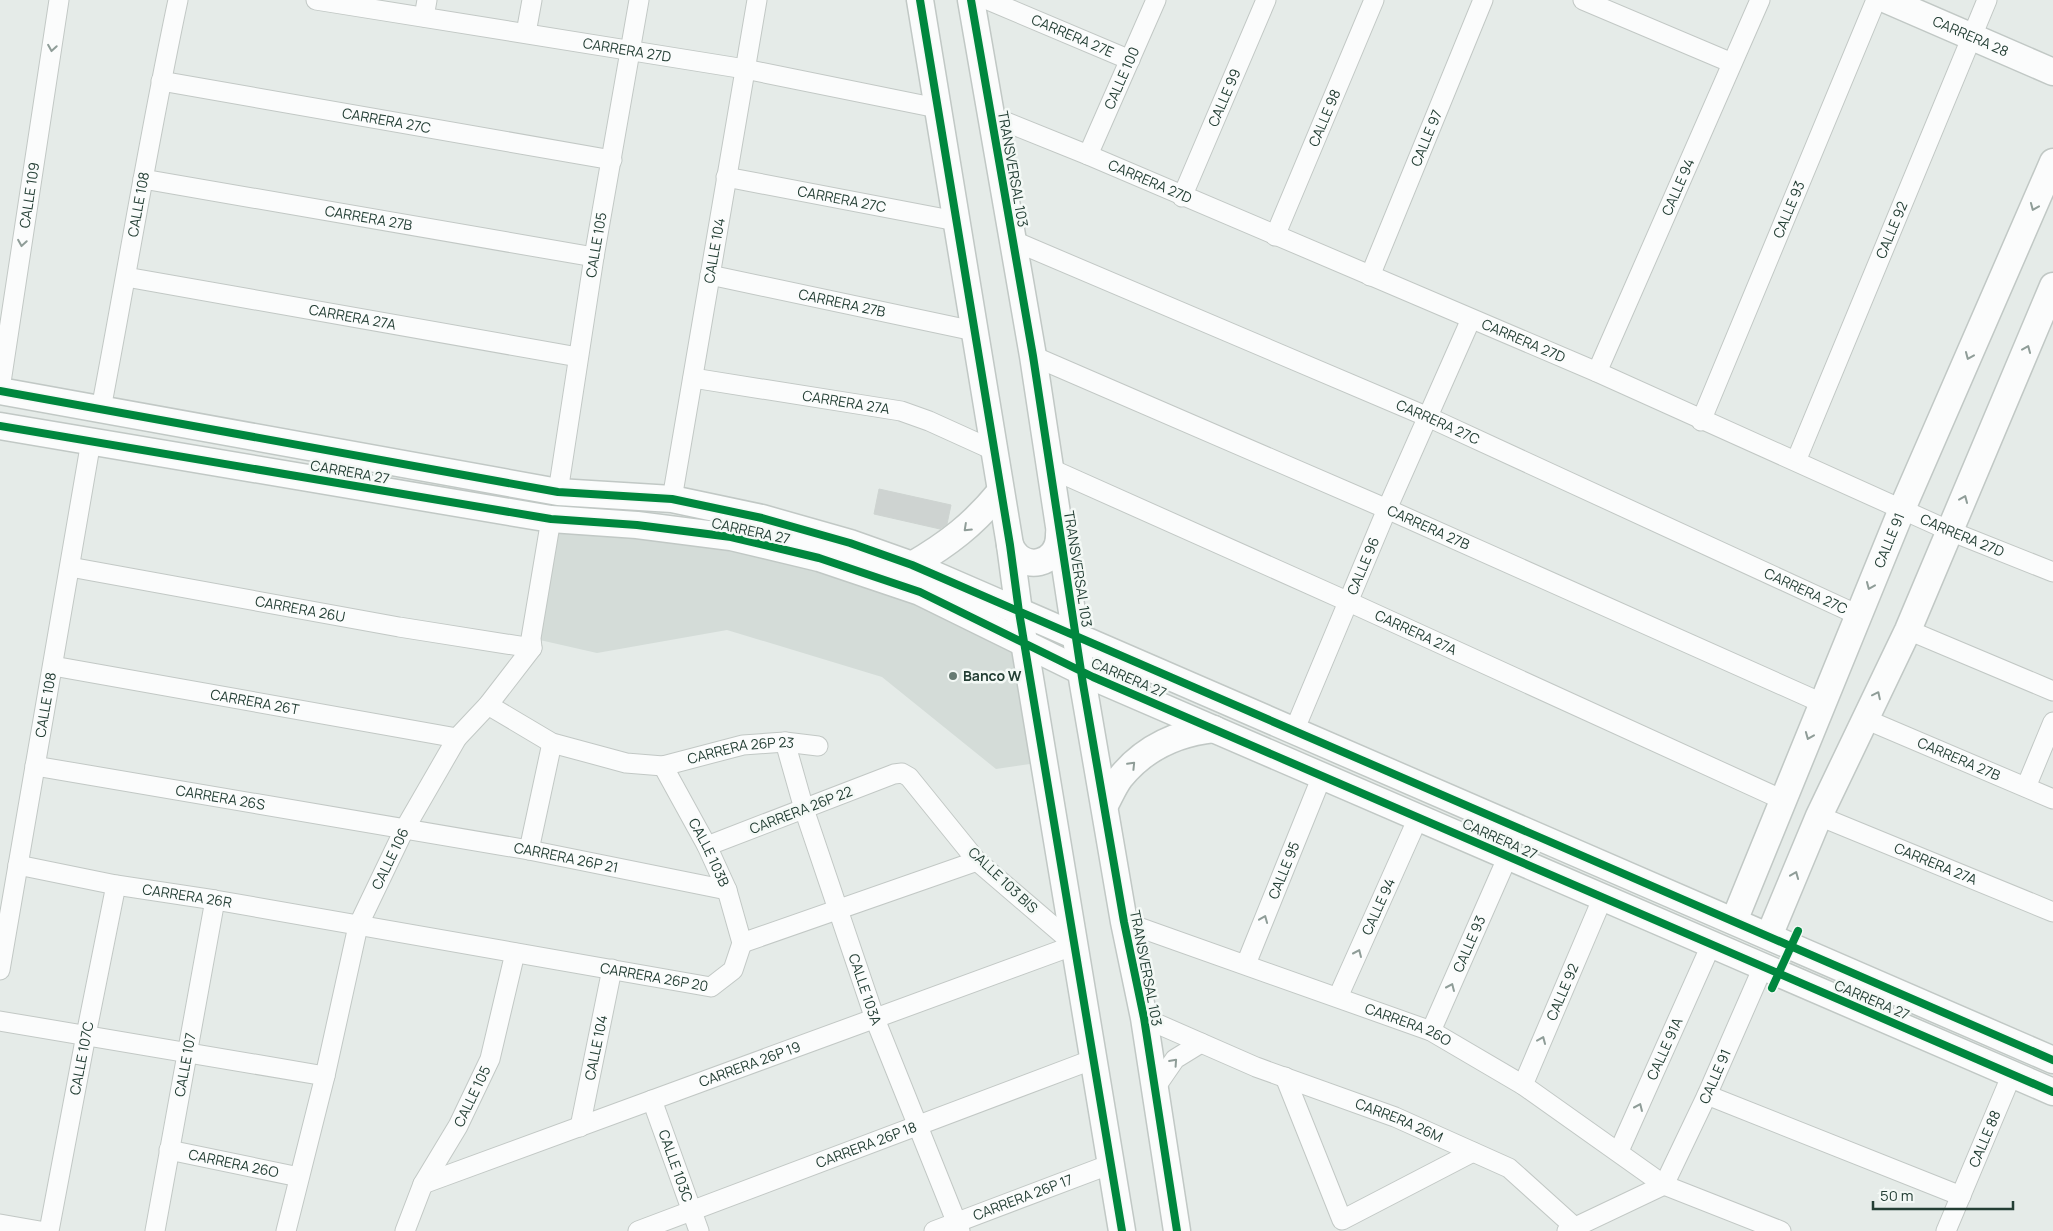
<svg xmlns="http://www.w3.org/2000/svg" width="2053" height="1231" font-family="Manrope,sans-serif">
<rect width="100%" height="100%" fill="#e5ebe8"/>
<!-- built -->
<path fill="#d4dcd8" d="M 551,519 L 731,537 L 1014,639 L 1044,762 L 996,769 L 882,677 L 727,630 L 597,653 L 531,638 Z"/>
<!-- building -->
<path fill="#ced3d1" stroke="#ced4d1" d="M 879,489 L 951,505 L 947,524 L 940,529 L 874,514 Z"/>
<g fill="none" stroke-linecap="round" stroke-linejoin="round">
<defs>
<g id="street">
<path id="s1" d="M 316,0 L 745,69 L 937,108"/>
<path id="s2" d="M 988,0 L 1130,60"/>
<path d="M 1583,0 L 1732,63"/>
<path d="M 424,17 L 427,0"/>
<path d="M 526,33 L 532,0"/>
<path id="s3" d="M 161,81 L 612,160"/>
<path id="s4" d="M 991,116 L 1088,155 L 1597,372 L 1950,531 L 2053,572"/>
<path id="s5" d="M 1088,155 L 1156,0"/>
<path id="s6" d="M 726,177 L 956,221"/>
<path id="s7" d="M 143,179 L 594,257"/>
<path id="s8" d="M 1182,197 L 1266,0"/>
<path id="s9" d="M 1275,236 L 1374,0"/>
<path id="s10" d="M 1014,241 L 1428,417 L 1858,615"/>
<path id="s11" d="M 710,275 L 974,331"/>
<path id="s12" d="M 1370,276 L 1483,0"/>
<path id="s13" d="M 126,277 L 578,357"/>
<path id="s14" d="M 1033,356 L 1387,509 L 1822,703"/>
<path id="s15" d="M 1597,372 L 1760,0"/>
<path id="s16" d="M 693,378 L 901,411 L 929,421 L 993,450"/>
<path id="s17" d="M 0,389 L 59,0"/>
<path id="s18" d="M 101,409 C 127,273 149,136 178,0"/>
<path id="s19" d="M 1701,421 L 1876,0"/>
<path id="s20" d="M 1796,461 L 1987,0"/>
<path id="s21" d="M 1049,468 L 1349,602 L 1783,800"/>
<path id="s22" d="M 558,492 L 594,257 L 639,0"/>
<path id="s23" d="M 672,499 L 757,0"/>
<path id="s24" d="M 70,567 L 399,627 L 532,648"/>
<path d="M 1908,630 L 2053,691"/>
<path id="s25" d="M 53,666 L 457,738"/>
<path id="s26" d="M 488,705 L 552,743 L 626,763 L 663,766 L 743,745 L 785,742 L 818,746"/>
<path id="s27" d="M 1865,719 L 2053,799"/>
<path id="s28" d="M 1294,731 L 1387,509 L 1471,319"/>
<path id="s29" d="M 785,742 L 804,809 L 875,1019 L 960,1231"/>
<path id="s30" d="M 35,766 L 529,850 L 727,890"/>
<path id="s31" d="M 663,766 L 707,846 L 727,890 L 742,943"/>
<path d="M 2026,787 L 2053,722"/>
<path id="s32" d="M 1819,816 L 2053,912"/>
<path d="M 529,850 L 552,743"/>
<path id="s33" d="M 18,865 L 116,885 L 215,900 L 711,987 L 733,970 L 742,943"/>
<path id="s34" d="M 1124,922 L 1431,1031 L 1523,1085 L 1664,1185 L 1781,1231"/>
<path d="M 742,943 L 977,861"/>
<path id="s35" d="M 1246,964 L 1322,776"/>
<path id="s36" d="M 0,970 L 91,441"/>
<path id="s37" d="M 1338,997 L 1418,818"/>
<path id="s38" d="M 1144,1018 L 1256,1067 L 1395,1117 L 1509,1168 L 1579,1231"/>
<path d="M 0,1021 L 325,1076"/>
<path id="s39" d="M 1431,1031 L 1508,856"/>
<path d="M 1285,1077 L 1342,1220 L 1473,1152"/>
<path id="s40" d="M 1523,1085 L 1603,897"/>
<path d="M 1155,1088 L 1175,1059 L 1201,1043"/>
<path d="M 1707,1095 L 1961,1196"/>
<path id="s41" d="M 652,1100 L 699,1231"/>
<path id="s42" d="M 580,1127 L 612,969"/>
<path id="s43" d="M 169,1150 L 299,1177"/>
<path id="s44" d="M 1619,1151 L 1711,945"/>
<path id="s45" d="M 423,1184 L 1075,945 L 977,861 L 909,777 L 902,773 L 894,774 L 707,846"/>
<path id="s46" d="M 1664,1185 L 1707,1095 L 1763,967"/>
<path d="M 0,1224 L 40,1231"/>
<path id="s47" d="M 49,1231 L 86,1035 L 116,885"/>
<path id="s48" d="M 155,1231 L 215,900"/>
<path id="s49" d="M 286,1231 L 325,1076 L 358,926 L 404,830 L 457,738 L 488,705 L 532,648 L 531,638 L 551,519"/>
<path id="s50" d="M 405,1231 L 423,1184 L 458,1126 L 490,1059 L 515,953"/>
<path id="s51" d="M 638,1231 L 1094,1059"/>
<path id="s52" d="M 934,1231 L 1111,1164"/>
<path d="M 1567,1231 L 1664,1185"/>
<path id="s53" d="M 1946,1231 L 2012,1074"/>
</g>
<g id="secondary">
<path d="M 920,0 L 1010,545 L 1019,612 L 1122,1231"/>
<path d="M 971,0 L 1033,356 L 1083,684 L 1124,922 L 1144,1018 L 1177,1231"/>
<path id="s54" d="M 1887,0 L 2053,72"/>
<path d="M 0,391 L 558,492 L 672,499 L 762,518 L 850,543 L 912,565 L 2053,1060"/>
<path d="M 0,426 L 551,519 L 637,525 L 731,537 L 819,558 L 920,592 L 1093,677 L 2053,1092"/>
<path d="M 1010,545 C 1022,574 1060,565 1059,534"/>
<path d="M 912,565 C 948,544 974,524 1000,492"/>
<path d="M 1105,805 C 1110,796 1114,786 1120,778 C 1144,748 1177,733 1214,729"/>
<path id="s55" d="M 1734,921 L 1902,509 L 2053,162"/>
<path d="M 1769,936 L 1819,816 L 1908,630 L 2053,286"/>
</g>
</defs>
<!-- street casing -->
<use href="#street" stroke="#c2c8c5" stroke-width="21"/>
<!-- secondary casing -->
<use href="#secondary" stroke="#c1c8c5" stroke-width="29"/>
<!-- street -->
<use href="#street" stroke="#fbfcfc" stroke-width="19"/>
<!-- secondary -->
<use href="#secondary" stroke="#fbfcfc" stroke-width="26"/>
<defs>
<path id="cycleway" d="M 920,0 L 1010,545 L 1019,612 L 1122,1231
M 971,0 L 1033,356 L 1083,684 L 1124,922 L 1144,1018 L 1177,1231
M 0,391 L 558,492 L 672,499 L 762,518 L 850,543 L 912,565 L 2053,1060
M 0,426 L 551,519 L 637,525 L 731,537 L 819,558 L 920,592 L 1093,677 L 2053,1092
M 1772,988 L 1798,931"/>
</defs>
<!-- cycleway casing -->
<use href="#cycleway" stroke="#f4f9f6" stroke-width="11"/>
<!-- cycleway -->
<use href="#cycleway" stroke="#00873e" stroke-width="8"/>
</g>
<!-- one-way arrows -->
<defs><path id="oneway-chevron" d="M-2-3.5L2.5 0L-2 3.5" fill="none" stroke-width="1.6" stroke-linecap="round" stroke-linejoin="round" transform="scale(1.25)"/></defs>
<g stroke="#8f9d98">
<use href="#oneway-chevron" transform="translate(52 48) rotate(99)"/>
<use href="#oneway-chevron" transform="translate(2034 207) rotate(113)"/>
<use href="#oneway-chevron" transform="translate(22 243) rotate(99)"/>
<use href="#oneway-chevron" transform="translate(2027 349) rotate(-67)"/>
<use href="#oneway-chevron" transform="translate(1969 356) rotate(113)"/>
<use href="#oneway-chevron" transform="translate(1964 499) rotate(-67)"/>
<use href="#oneway-chevron" transform="translate(967 528) rotate(137)"/>
<use href="#oneway-chevron" transform="translate(1870 586) rotate(113)"/>
<use href="#oneway-chevron" transform="translate(1877 695) rotate(-64)"/>
<use href="#oneway-chevron" transform="translate(1809 736) rotate(112)"/>
<use href="#oneway-chevron" transform="translate(1132 765) rotate(-46)"/>
<use href="#oneway-chevron" transform="translate(1795 875) rotate(-68)"/>
<use href="#oneway-chevron" transform="translate(1264 919) rotate(-68)"/>
<use href="#oneway-chevron" transform="translate(1358 953) rotate(-66)"/>
<use href="#oneway-chevron" transform="translate(1451 987) rotate(-66)"/>
<use href="#oneway-chevron" transform="translate(1542 1040) rotate(-67)"/>
<use href="#oneway-chevron" transform="translate(1174 1062) rotate(-48)"/>
<use href="#oneway-chevron" transform="translate(1639 1107) rotate(-66)"/>
</g>
<!-- markers -->
<circle fill="#677b73" stroke="#f4f9f6" stroke-width="2" cx="953" cy="676" r="5"/>
<g text-anchor="middle" stroke-width="5" stroke-linejoin="round" paint-order="stroke">
<!-- street labels -->
<g font-size="14" fill="#233e34" stroke="#f4f9f6">
<text dy="5" stroke="none"><textPath href="#s2" startOffset="92">CARRERA 27E</textPath></text>
<text dy="5" stroke="none"><textPath href="#s54" startOffset="91">CARRERA 28</textPath></text>
<text dy="5" stroke="none"><textPath href="#s1" startOffset="315">CARRERA 27D</textPath></text>
<text dy="5" stroke="none"><textPath href="#s5" startOffset="84">CALLE 100</textPath></text>
<text dy="5" stroke="none"><textPath href="#s8" startOffset="108">CALLE 99</textPath></text>
<text dy="5" stroke="none"><textPath href="#s9" startOffset="128">CALLE 98</textPath></text>
<text dy="5" stroke="none"><textPath href="#s3" startOffset="229">CARRERA 27C</textPath></text>
<text dy="5" stroke="none"><textPath href="#s12" startOffset="149">CALLE 97</textPath></text>
<text transform="translate(1013 169) rotate(80)" y="5">TRANSVERSAL 103</text>
<text dy="5" stroke="none"><textPath href="#s4" startOffset="172">CARRERA 27D</textPath></text>
<text dy="5" stroke="none"><textPath href="#s15" startOffset="202">CALLE 94</textPath></text>
<text dy="5" stroke="none"><textPath href="#s17" startOffset="196">CALLE 109</textPath></text>
<text dy="5" stroke="none"><textPath href="#s6" startOffset="118">CARRERA 27C</textPath></text>
<text dy="5" stroke="none"><textPath href="#s18" startOffset="208">CALLE 108</textPath></text>
<text dy="5" stroke="none"><textPath href="#s19" startOffset="229">CALLE 93</textPath></text>
<text dy="5" stroke="none"><textPath href="#s7" startOffset="229">CARRERA 27B</textPath></text>
<text dy="5" stroke="none"><textPath href="#s20" startOffset="250">CALLE 92</textPath></text>
<text dy="5" stroke="none"><textPath href="#s22" startOffset="250">CALLE 105</textPath></text>
<text dy="5" stroke="none"><textPath href="#s23" startOffset="252">CALLE 104</textPath></text>
<text dy="5" stroke="none"><textPath href="#s11" startOffset="135">CARRERA 27B</textPath></text>
<text dy="5" stroke="none"><textPath href="#s13" startOffset="230">CARRERA 27A</textPath></text>
<text dy="5" stroke="none"><textPath href="#s4" startOffset="578">CARRERA 27D</textPath></text>
<text dy="5" stroke="none"><textPath href="#s16" startOffset="155">CARRERA 27A</textPath></text>
<text dy="5" stroke="none"><textPath href="#s10" startOffset="461">CARRERA 27C</textPath></text>
<text transform="translate(350 472) rotate(10)" y="5">CARRERA 27</text>
<text dy="5" stroke="none"><textPath href="#s14" startOffset="431">CARRERA 27B</textPath></text>
<text transform="translate(751 531) rotate(12)" y="5">CARRERA 27</text>
<text dy="5" stroke="none"><textPath href="#s4" startOffset="1058">CARRERA 27D</textPath></text>
<text dy="5" stroke="none"><textPath href="#s55" startOffset="411">CALLE 91</textPath></text>
<text dy="5" stroke="none"><textPath href="#s28" startOffset="179">CALLE 96</textPath></text>
<text transform="translate(1078 569) rotate(81)" y="5">TRANSVERSAL 103</text>
<text dy="5" stroke="none"><textPath href="#s10" startOffset="866">CARRERA 27C</textPath></text>
<text dy="5" stroke="none"><textPath href="#s24" startOffset="234">CARRERA 26U</textPath></text>
<text dy="5" stroke="none"><textPath href="#s21" startOffset="402">CARRERA 27A</textPath></text>
<text transform="translate(1129 678) rotate(23)" y="5">CARRERA 27</text>
<text dy="5" stroke="none"><textPath href="#s25" startOffset="205">CARRERA 26T</textPath></text>
<text dy="5" stroke="none"><textPath href="#s36" startOffset="269">CALLE 108</textPath></text>
<text dy="5" stroke="none"><textPath href="#s26" startOffset="268">CARRERA 26P 23</textPath></text>
<text dy="5" stroke="none"><textPath href="#s27" startOffset="102">CARRERA 27B</textPath></text>
<text dy="5" stroke="none"><textPath href="#s30" startOffset="188">CARRERA 26S</textPath></text>
<text transform="translate(801 810) rotate(-21)" y="5">CARRERA 26P 22</text>
<text transform="translate(1500 839) rotate(24)" y="5">CARRERA 27</text>
<text dy="5" stroke="none"><textPath href="#s31" startOffset="98">CALLE 103B</textPath></text>
<text dy="5" stroke="none"><textPath href="#s30" startOffset="539">CARRERA 26P 21</textPath></text>
<text dy="5" stroke="none"><textPath href="#s49" startOffset="388">CALLE 106</textPath></text>
<text dy="5" stroke="none"><textPath href="#s32" startOffset="126">CARRERA 27A</textPath></text>
<text dy="5" stroke="none"><textPath href="#s35" startOffset="101">CALLE 95</textPath></text>
<text transform="translate(1003 880) rotate(43)" y="5">CALLE 103 BIS</text>
<text dy="5" stroke="none"><textPath href="#s33" startOffset="172">CARRERA 26R</textPath></text>
<text dy="5" stroke="none"><textPath href="#s37" startOffset="99">CALLE 94</textPath></text>
<text dy="5" stroke="none"><textPath href="#s39" startOffset="95">CALLE 93</textPath></text>
<text transform="translate(1146 968) rotate(79)" y="5">TRANSVERSAL 103</text>
<text dy="5" stroke="none"><textPath href="#s33" startOffset="646">CARRERA 26P 20</textPath></text>
<text dy="5" stroke="none"><textPath href="#s29" startOffset="260">CALLE 103A</textPath></text>
<text dy="5" stroke="none"><textPath href="#s40" startOffset="101">CALLE 92</textPath></text>
<text transform="translate(1872 1000) rotate(23)" y="5">CARRERA 27</text>
<text dy="5" stroke="none"><textPath href="#s34" startOffset="302">CARRERA 26O</textPath></text>
<text dy="5" stroke="none"><textPath href="#s42" startOffset="81">CALLE 104</textPath></text>
<text dy="5" stroke="none"><textPath href="#s44" startOffset="112">CALLE 91A</textPath></text>
<text dy="5" stroke="none"><textPath href="#s47" startOffset="176">CALLE 107C</textPath></text>
<text dy="5" stroke="none"><textPath href="#s45" startOffset="348">CARRERA 26P 19</textPath></text>
<text dy="5" stroke="none"><textPath href="#s48" startOffset="169">CALLE 107</textPath></text>
<text dy="5" stroke="none"><textPath href="#s46" startOffset="120">CALLE 91</textPath></text>
<text dy="5" stroke="none"><textPath href="#s50" startOffset="151">CALLE 105</textPath></text>
<text dy="5" stroke="none"><textPath href="#s38" startOffset="275">CARRERA 26M</textPath></text>
<text dy="5" stroke="none"><textPath href="#s53" startOffset="100">CALLE 88</textPath></text>
<text dy="5" stroke="none"><textPath href="#s51" startOffset="244">CARRERA 26P 18</textPath></text>
<text dy="5" stroke="none"><textPath href="#s43" startOffset="66">CARRERA 26O</textPath></text>
<text dy="5" stroke="none"><textPath href="#s41" startOffset="70">CALLE 103C</textPath></text>
<text dy="5" stroke="none"><textPath href="#s52" startOffset="95">CARRERA 26P 17</textPath></text>
</g>
<!-- poi labels -->
<g font-size="14" font-weight="bold" fill="#233e34" stroke="#f4f9f6" text-anchor="start">
<text x="963" y="681">Banco W</text>
</g>
</g>
<!-- scale -->
<path d="M1873 1201v8h140v-8" fill="none" stroke="#233e34" stroke-width="2.5"/>
<text x="1880" y="1201" font-size="15" fill="#233e34" stroke="#f4f9f6" stroke-width="4" paint-order="stroke">50 m</text>
</svg>
